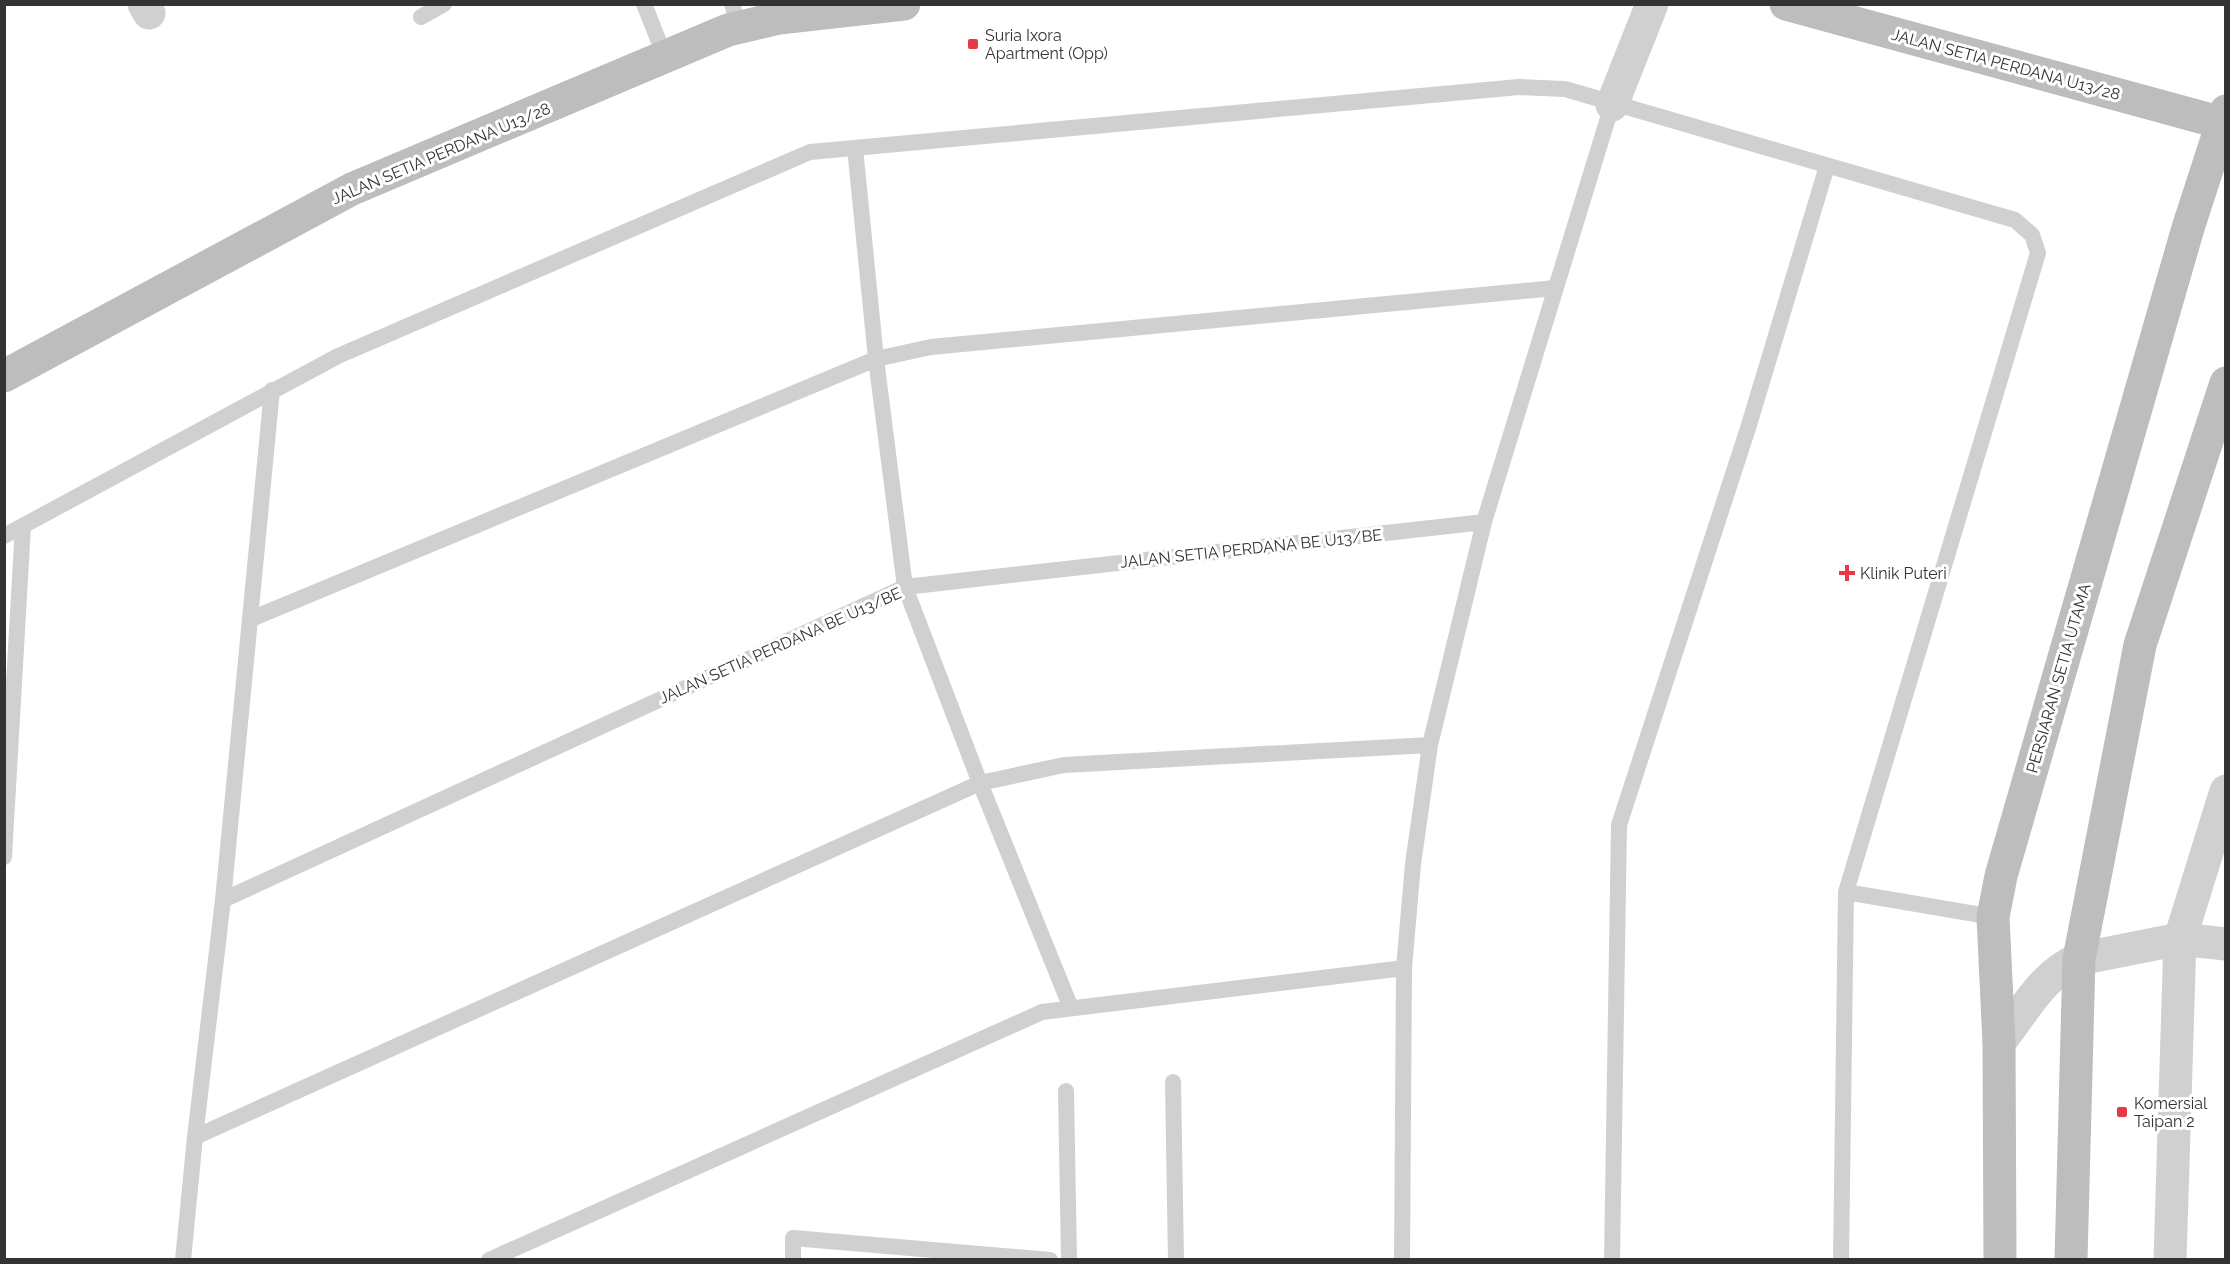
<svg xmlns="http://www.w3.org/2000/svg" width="2230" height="1264" font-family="Raleway,sans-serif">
<rect width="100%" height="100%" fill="#fff"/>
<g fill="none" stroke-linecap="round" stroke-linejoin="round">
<!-- lane -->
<path stroke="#d0d0d0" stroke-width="16" d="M 644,4 L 665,57
M 732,4 L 739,27
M 421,17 L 444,4
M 855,148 L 876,359 L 905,587 L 980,783 L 1071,1008
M 4,536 L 338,356 L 810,152 L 1519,87 L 1565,89 L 2015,220 L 2032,235 L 2038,253 L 1846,892 L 1841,1260
M 251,619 L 876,359 L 931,347 L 1555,288
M 4,857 L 23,526
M 1846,892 L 1993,917
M 223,900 L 905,587 L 1484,522
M 1173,1082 L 1176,1260
M 1066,1091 L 1069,1260
M 195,1137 L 980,783 L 1064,765 L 1430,745
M 183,1260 L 195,1137 L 223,900 L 272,390
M 489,1260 L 1042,1012 L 1404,968
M 793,1260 L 793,1238 L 1050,1260
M 1402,1260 L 1404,968 L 1413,864 L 1430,745 L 1484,522 L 1612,105
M 1612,1260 L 1619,825 L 1749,425 L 1827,166"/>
<!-- street -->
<path stroke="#d0d0d0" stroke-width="33" d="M 144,4 L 149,13
M 1612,105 L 1652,4
M 1999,1043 C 2023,1013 2042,974 2079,959 L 2180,939 L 2226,944
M 2170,1260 L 2180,939 L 2226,791"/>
<!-- secondary -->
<path stroke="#bdbdbd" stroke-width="33" d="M 1786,4 L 2226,124
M 4,376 L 352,189 L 728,30 L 779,18 L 904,4
M 2000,1260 L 1999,1043 L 1993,917 L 2001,876 L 2188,228 L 2226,111
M 2071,1260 L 2079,959 L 2140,645 L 2226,383"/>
</g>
<!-- markers -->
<g fill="#e63946" stroke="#fff" stroke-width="2">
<rect x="967" y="38" width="12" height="12" rx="3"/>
<path d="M1844 564h6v6h6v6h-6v6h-6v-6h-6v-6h6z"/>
<rect x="2116" y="1106" width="12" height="12" rx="3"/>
</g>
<g text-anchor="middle" stroke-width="6" stroke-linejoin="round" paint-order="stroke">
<!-- poi labels -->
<g font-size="16" fill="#333" stroke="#fff" text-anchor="start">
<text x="985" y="41">Suria Ixora<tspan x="985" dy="18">Apartment (Opp)</tspan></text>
<text x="1860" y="579">Klinik Puteri</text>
<text x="2134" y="1109">Komersial<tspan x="2134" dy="18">Taipan 2</tspan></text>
</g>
<!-- street labels -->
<g font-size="16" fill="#333" stroke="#fff">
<text transform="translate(2006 64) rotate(15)" y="6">JALAN SETIA PERDANA U13/28</text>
<text transform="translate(441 153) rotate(-23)" y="6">JALAN SETIA PERDANA U13/28</text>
<text transform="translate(1251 548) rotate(-6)" y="6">JALAN SETIA PERDANA BE U13/BE</text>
<text transform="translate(780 645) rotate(-24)" y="6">JALAN SETIA PERDANA BE U13/BE</text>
<text transform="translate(2058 678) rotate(-74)" y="6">PERSIARAN SETIA UTAMA</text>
</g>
</g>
<!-- border -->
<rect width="2230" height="1264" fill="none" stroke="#333333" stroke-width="12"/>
</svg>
